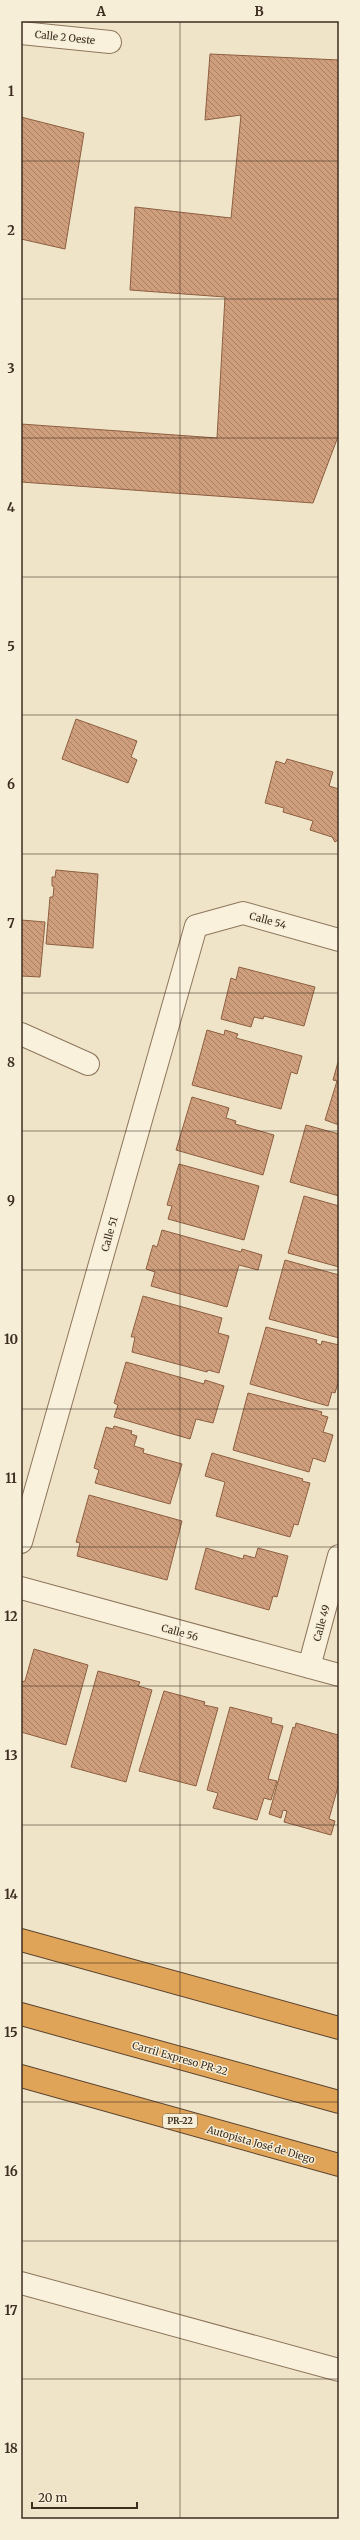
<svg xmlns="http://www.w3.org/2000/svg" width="360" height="2540" font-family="Merriweather,serif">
<defs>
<pattern id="building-back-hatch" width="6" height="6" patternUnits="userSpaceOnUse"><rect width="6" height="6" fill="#cf9f7d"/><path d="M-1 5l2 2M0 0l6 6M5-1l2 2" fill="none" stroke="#a98266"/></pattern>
</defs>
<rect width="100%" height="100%" fill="#f0e4c8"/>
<!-- building -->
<path fill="url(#building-back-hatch)" stroke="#8d5f41" d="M 210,54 L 339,60 L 339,434 L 313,503 L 21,482 L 21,424 L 217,438 L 225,297 L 130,290 L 135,207 L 231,218 L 241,115 L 205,120 Z
M 21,117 L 84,133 L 65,249 L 21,239 Z
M 76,719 L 137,741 L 131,757 L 137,760 L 128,783 L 62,759 Z
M 287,759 L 333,772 L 329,786 L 339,789 L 339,839 L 335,842 L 332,837 L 310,830 L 313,821 L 283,812 L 284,808 L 265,803 L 276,761 L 285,764 Z
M 56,870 L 98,874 L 93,948 L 46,944 L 50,897 L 53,897 L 54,886 L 52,886 L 52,877 L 55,877 Z
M 21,920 L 45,922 L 40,977 L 21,976 Z
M 239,967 L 315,987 L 304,1026 L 264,1016 L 263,1019 L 254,1017 L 251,1027 L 221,1019 L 231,978 L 236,980 Z
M 207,1030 L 224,1035 L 225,1030 L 238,1034 L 236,1038 L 302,1056 L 297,1074 L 291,1072 L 281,1109 L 192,1085 Z
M 338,1062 L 339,1062 L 339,1125 L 325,1120 L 337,1081 L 333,1080 Z
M 192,1097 L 229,1108 L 226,1118 L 236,1121 L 235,1124 L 274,1135 L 263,1175 L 176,1150 Z
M 306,1125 L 339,1134 L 339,1196 L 290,1182 Z
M 179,1164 L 259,1186 L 244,1240 L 168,1219 L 172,1206 L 167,1205 Z
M 304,1196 L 339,1206 L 339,1267 L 288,1253 Z
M 162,1230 L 241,1252 L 242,1249 L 262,1255 L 258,1270 L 239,1265 L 227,1307 L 151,1286 L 155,1272 L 146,1269 L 153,1245 L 157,1247 Z
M 285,1260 L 339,1275 L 339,1338 L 269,1319 Z
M 143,1296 L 222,1318 L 218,1333 L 229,1336 L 219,1373 L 208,1370 L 207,1372 L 132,1352 L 135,1337 L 131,1337 Z
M 266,1327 L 317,1340 L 316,1343 L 321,1345 L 322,1341 L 339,1345 L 339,1379 L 335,1393 L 332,1392 L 328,1406 L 250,1384 Z
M 126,1362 L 204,1384 L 205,1380 L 224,1386 L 213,1423 L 196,1419 L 190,1439 L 114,1417 L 118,1405 L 114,1403 Z
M 248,1393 L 322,1412 L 321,1415 L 328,1417 L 323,1432 L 333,1435 L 325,1462 L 313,1458 L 309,1472 L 233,1450 Z
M 114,1426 L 132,1431 L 131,1434 L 137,1436 L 134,1446 L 144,1449 L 143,1453 L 182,1464 L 170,1504 L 95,1483 L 99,1470 L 94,1468 L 106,1427 L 113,1429 Z
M 212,1453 L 303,1479 L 302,1481 L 310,1483 L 298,1525 L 294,1524 L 290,1537 L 216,1516 L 225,1482 L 205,1476 Z
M 89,1495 L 182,1521 L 167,1580 L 77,1556 L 80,1543 L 76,1542 Z
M 206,1548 L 243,1559 L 244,1555 L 255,1558 L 258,1548 L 288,1556 L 277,1597 L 273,1596 L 269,1610 L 195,1589 Z
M 34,1649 L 88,1665 L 66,1745 L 21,1732 L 21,1682 L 25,1681 Z
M 98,1671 L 140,1682 L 138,1686 L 152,1690 L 126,1782 L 71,1767 Z
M 164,1691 L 205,1702 L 204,1705 L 218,1708 L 196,1786 L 139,1771 Z
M 230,1707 L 272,1718 L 271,1723 L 283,1726 L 268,1779 L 277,1781 L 271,1800 L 264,1798 L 257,1820 L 213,1808 L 218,1793 L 207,1790 Z
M 296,1723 L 338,1735 L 337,1738 L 339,1739 L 339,1783 L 329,1819 L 335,1821 L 331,1835 L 284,1822 L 287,1811 L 283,1810 L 281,1818 L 269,1814 L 293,1727 L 295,1728 Z"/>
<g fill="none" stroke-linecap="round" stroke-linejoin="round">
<defs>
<path id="street" d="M 21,33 L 110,42
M 21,1034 L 88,1064
M 21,1542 L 196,926 L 243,913 L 339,940
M 21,1588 L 339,1675
M 309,1667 L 339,1556
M 21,2283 L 339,2370"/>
<path id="highway" d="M 21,1940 L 339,2028
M 21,2014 L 339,2102
M 21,2076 L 339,2165"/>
</defs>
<!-- street casing -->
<use href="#street" stroke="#8d765c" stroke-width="24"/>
<!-- highway casing -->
<use href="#highway" stroke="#5b4430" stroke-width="24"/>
<!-- street -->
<use href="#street" stroke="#faf1dc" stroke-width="22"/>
<!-- highway -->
<use href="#highway" stroke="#e0a458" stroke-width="22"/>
</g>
<!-- grid -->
<path fill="none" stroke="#3d2e20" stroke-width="1" stroke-opacity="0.55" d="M 180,21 L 180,2519M 21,161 L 339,161M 21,299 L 339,299M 21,438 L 339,438M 21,577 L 339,577M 21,715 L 339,715M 21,854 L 339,854M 21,993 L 339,993M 21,1131 L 339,1131M 21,1270 L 339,1270M 21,1409 L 339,1409M 21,1547 L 339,1547M 21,1686 L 339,1686M 21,1825 L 339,1825M 21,1963 L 339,1963M 21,2102 L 339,2102M 21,2241 L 339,2241M 21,2379 L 339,2379"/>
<g text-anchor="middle" stroke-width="3" stroke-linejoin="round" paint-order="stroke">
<!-- shield labels -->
<rect fill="#f7eed8" stroke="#756857" stroke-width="1" x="163" y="2114" width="34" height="14" rx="3"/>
<g font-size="9" font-weight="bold" fill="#3d2e20">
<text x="180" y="2124">PR-22</text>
</g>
<!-- street labels -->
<g font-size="10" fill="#3d2e20" stroke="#f7eed8">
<text transform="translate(65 37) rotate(6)" y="4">Calle 2 Oeste</text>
<text transform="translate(268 920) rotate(15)" y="4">Calle 54</text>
<text transform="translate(109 1234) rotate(-74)" y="4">Calle 51</text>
<text transform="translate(321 1623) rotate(-75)" y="4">Calle 49</text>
<text transform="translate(180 1632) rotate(15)" y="4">Calle 56</text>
<text transform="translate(180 2058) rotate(16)" y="4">Carril Expreso PR-22</text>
<text transform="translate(261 2144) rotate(16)" y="4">Autopista José de Diego</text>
</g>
</g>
<!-- border -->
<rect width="360" height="2540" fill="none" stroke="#f7eed8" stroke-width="44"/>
<!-- scale -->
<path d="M32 2502v6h105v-6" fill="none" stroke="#3d2e20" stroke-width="2"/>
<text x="38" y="2502" font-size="12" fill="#3d2e20" stroke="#f7eed8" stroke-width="3" paint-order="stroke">20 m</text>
<rect x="22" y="22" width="316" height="2496" fill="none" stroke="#3d2e20" stroke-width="1.5"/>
<g font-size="13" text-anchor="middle" font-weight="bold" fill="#3d2e20">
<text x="101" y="16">A</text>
<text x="259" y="16">B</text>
<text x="11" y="96">1</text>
<text x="11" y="235">2</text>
<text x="11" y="373">3</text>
<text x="11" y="512">4</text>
<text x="11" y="651">5</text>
<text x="11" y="789">6</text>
<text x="11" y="928">7</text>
<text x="11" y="1067">8</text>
<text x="11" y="1205">9</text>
<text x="11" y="1344">10</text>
<text x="11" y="1483">11</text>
<text x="11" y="1621">12</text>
<text x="11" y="1760">13</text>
<text x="11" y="1899">14</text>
<text x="11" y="2037">15</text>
<text x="11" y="2176">16</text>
<text x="11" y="2315">17</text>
<text x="11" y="2453">18</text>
</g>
</svg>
